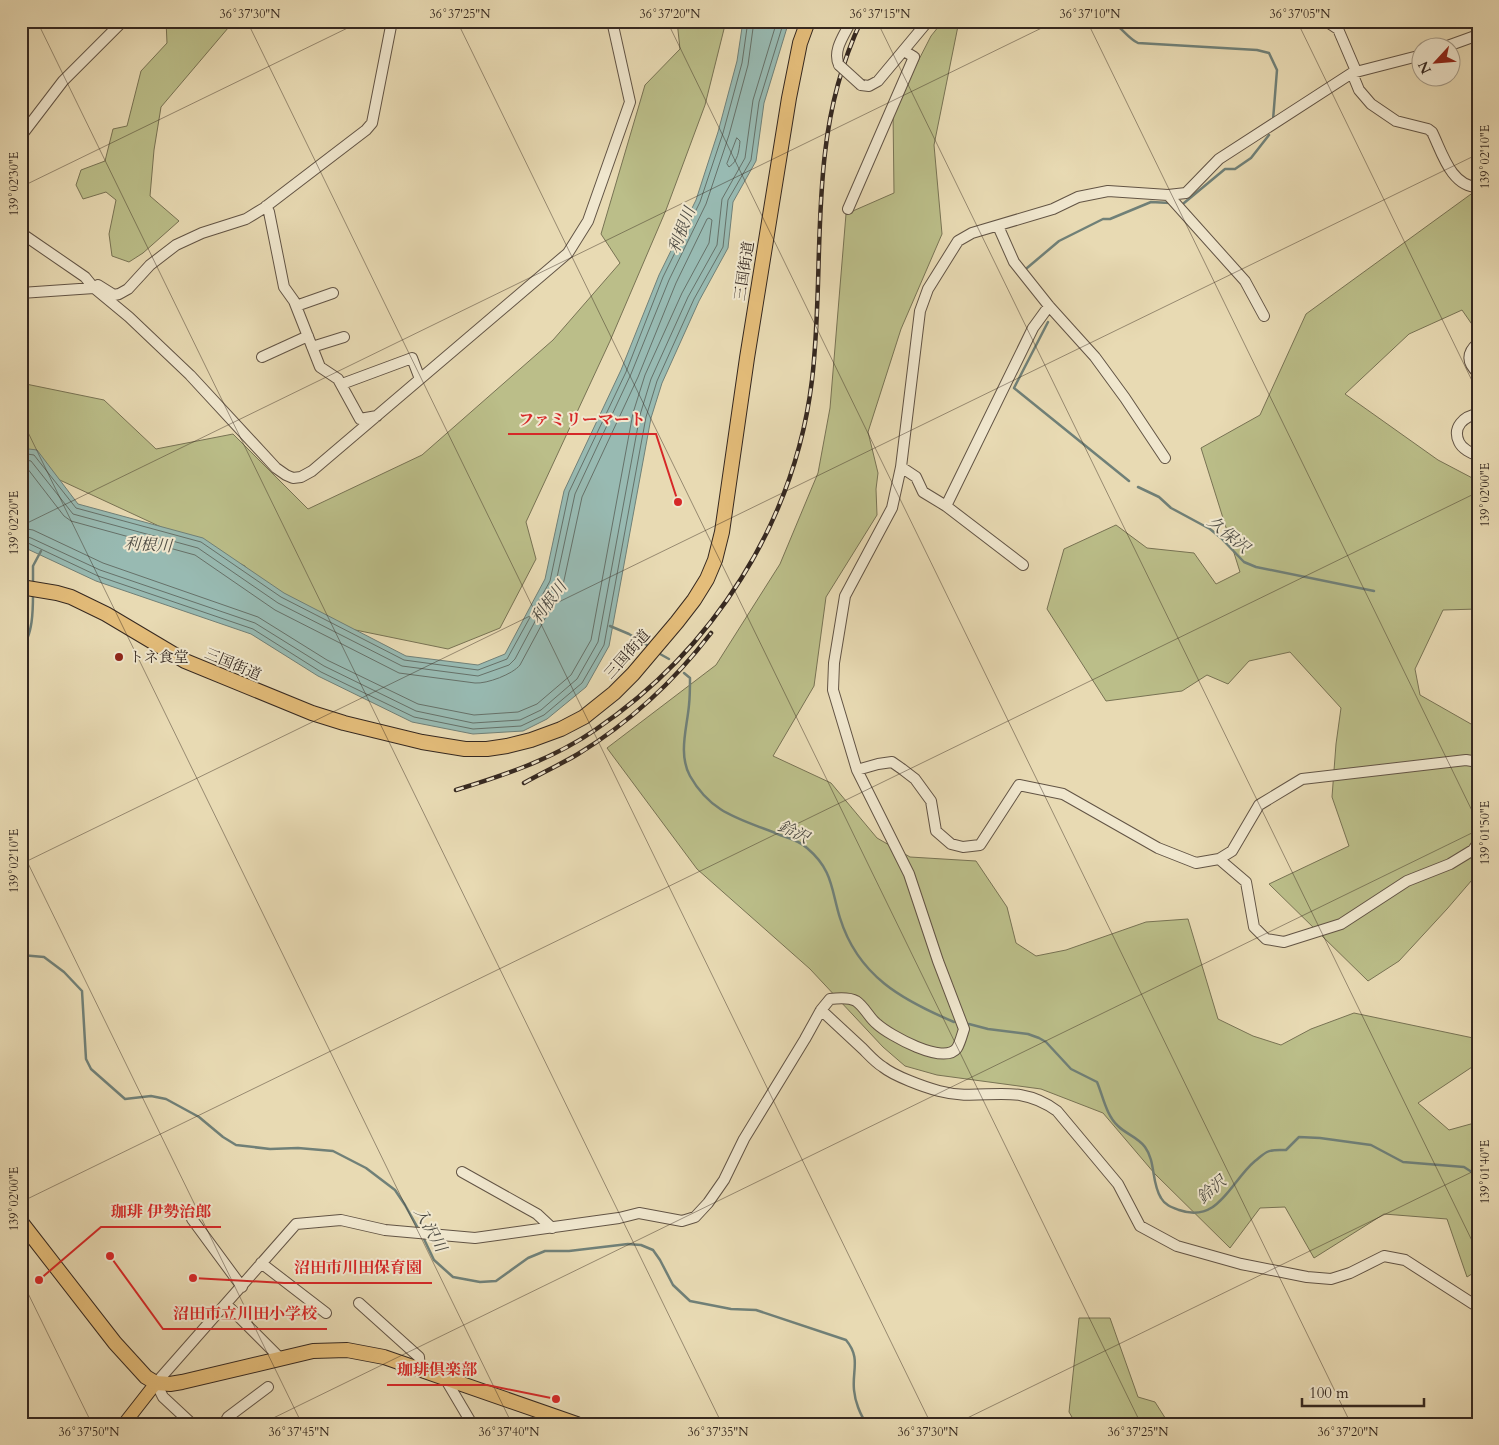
<svg xmlns="http://www.w3.org/2000/svg" width="1499" height="1445" font-family="Cardo,'Noto Serif JP',serif">
<rect width="100%" height="100%" fill="#e8dab3"/>
<filter id="stains"><feTurbulence type="fractalNoise" baseFrequency=".004" numOctaves="4"/><feColorMatrix values="0 0 0 0 .2 0 0 0 0 .09 0 0 0 0 .02 0 0 0 .5 -.17"/></filter>
<radialGradient id="worn" r=".72"><stop offset=".6" stop-color="#630" stop-opacity="0"/><stop offset="1" stop-color="#630" stop-opacity=".3"/></radialGradient>
<!-- green -->
<path fill="#bbbe89" stroke="#787354" d="M 166,21 L 234,21 L 161,107 L 154,150 L 150,196 L 179,221 L 143,253 L 129,262 L 112,256 L 109,234 L 116,200 L 106,192 L 83,199 L 76,185 L 81,170 L 105,161 L 113,129 L 127,126 L 141,71 L 167,43 Z
M 677,21 L 726,21 L 705,105 L 666,210 L 610,341 L 526,522 L 536,559 L 500,628 L 448,649 L 292,617 L 245,566 L 21,462 L 21,383 L 104,400 L 156,449 L 233,434 L 308,509 L 422,455 L 553,340 L 620,263 L 601,234 L 645,85 L 680,49 Z
M 943,21 L 959,21 L 934,145 L 942,234 L 901,329 L 868,432 L 878,473 L 876,489 L 877,515 L 826,597 L 814,686 L 773,756 L 831,783 L 877,838 L 910,857 L 976,861 L 1007,907 L 1016,943 L 1036,956 L 1066,950 L 1146,922 L 1188,919 L 1218,1019 L 1253,1036 L 1281,1045 L 1311,1029 L 1354,1013 L 1478,1039 L 1478,1063 L 1418,1103 L 1449,1130 L 1478,1122 L 1478,1270 L 1467,1277 L 1447,1219 L 1384,1214 L 1314,1258 L 1285,1207 L 1260,1208 L 1230,1248 L 1155,1174 L 1103,1113 L 1041,1089 L 937,1075 L 905,1066 L 883,1047 L 810,969 L 697,869 L 607,748 L 716,665 L 780,564 L 818,473 L 830,408 L 846,214 L 894,193 L 893,110 L 931,36 Z
M 1478,189 L 1478,333 L 1462,310 L 1409,334 L 1345,394 L 1438,460 L 1478,481 L 1478,609 L 1443,610 L 1415,669 L 1420,695 L 1478,728 L 1478,873 L 1447,909 L 1399,961 L 1368,981 L 1269,884 L 1349,846 L 1332,797 L 1336,744 L 1341,708 L 1290,652 L 1249,661 L 1228,684 L 1207,675 L 1182,691 L 1106,701 L 1047,609 L 1064,549 L 1116,525 L 1147,548 L 1194,553 L 1216,584 L 1240,572 L 1201,448 L 1260,415 L 1306,314 Z
M 1079,1318 L 1110,1318 L 1138,1397 L 1155,1402 L 1169,1424 L 1076,1424 L 1069,1412 Z"/>
<!-- water -->
<path fill="#98bab2" stroke="#708078" d="M 743,21 L 789,21 L 764,103 L 756,161 L 733,202 L 728,248 L 699,301 L 662,383 L 651,418 L 609,646 L 586,687 L 547,719 L 523,731 L 473,734 L 412,722 L 318,676 L 251,634 L 96,581 L 21,546 L 21,448 L 37,450 L 78,504 L 203,538 L 284,593 L 406,656 L 478,665 L 505,654 L 545,579 L 564,491 L 621,370 L 659,275 L 696,200 L 718,132 L 737,61 Z"/>
<g fill="none" stroke-linecap="round" stroke-linejoin="round">
<!-- shore -->
<path stroke="#667169" stroke-width="1" d="M 737,138 L 740,141 C 739,151 738,161 729,167 L 727,164 Z
M 21,453 L 34,455 L 76,508 L 201,542 L 281,597 L 404,660 L 478,670 L 507,659 L 550,581 L 569,492 L 626,372 L 663,277 L 700,202 L 723,133 L 742,63 L 748,21
M 21,459 L 31,461 L 73,514 L 198,548 L 278,603 L 402,666 L 478,676 L 509,665 L 515,659 L 556,582 L 575,494 L 631,374 L 669,280 L 706,204 L 729,135 L 748,65 L 754,21
M 21,467 L 27,468 L 64,516 L 71,521 L 195,555 L 275,610 L 399,673 L 475,683 C 487,684 513,674 520,665 L 563,585 L 582,497 L 638,377 L 676,283 L 707,219 L 709,218 L 712,220 L 709,243 L 682,293 L 645,375 L 633,413 L 591,640 L 571,675 L 537,704 L 518,712 L 474,715 L 418,704 L 327,660 L 258,617 L 103,563 L 33,530 L 21,528
M 21,535 L 31,538 L 100,570 L 255,623 L 324,666 L 416,711 L 473,723 L 520,720 L 541,710 L 577,679 L 598,642 L 640,415 L 651,379 L 688,297 L 717,245 L 722,199 L 745,158 L 753,100 L 777,21
M 21,542 L 28,543 L 98,576 L 253,629 L 321,672 L 414,717 L 473,729 L 521,726 L 544,715 L 582,683 L 604,645 L 646,417 L 657,381 L 694,299 L 723,247 L 728,200 L 751,160 L 759,102 L 784,21"/>
<!-- stream -->
<path stroke="#708078" stroke-width="2.5" d="M 1109,21 C 1122,26 1126,37 1138,43 L 1257,50 L 1269,53 L 1277,70 L 1273,120
M 1184,203 L 1225,169 L 1235,169 L 1251,158 L 1269,135
M 1027,268 L 1059,241 L 1103,219 L 1110,219 L 1151,202 L 1170,203
M 1048,322 L 1014,388 L 1129,481
M 1138,487 L 1159,497 L 1171,508 L 1210,529 L 1221,538 L 1244,562 L 1256,567 L 1374,591
M 33,584 L 33,566 L 41,551
M 610,626 L 629,634 L 647,645
M 21,647 C 33,638 33,608 33,594
M 660,654 L 669,659
M 684,673 L 690,678 C 690,687 690,696 689,705 C 687,728 678,754 690,776 C 712,815 742,819 780,835 C 789,838 800,841 807,848 C 833,870 831,889 840,918 C 858,976 902,1000 954,1022
M 21,955 L 44,957 L 64,972 L 82,991 L 86,1059 L 91,1069 L 125,1099 L 151,1096 L 166,1099 L 199,1117 L 223,1137 L 236,1145 L 270,1149 L 298,1148 L 333,1151 L 366,1168 L 395,1190 L 405,1205 L 419,1230
M 969,1024 L 988,1029 L 1028,1034 L 1039,1038 L 1046,1042 L 1071,1069 L 1097,1082 C 1103,1096 1106,1115 1118,1126 C 1126,1134 1139,1138 1145,1147 C 1156,1162 1151,1182 1161,1198 C 1165,1205 1171,1207 1179,1210 C 1219,1224 1230,1182 1255,1161 C 1259,1158 1263,1154 1267,1152 C 1273,1149 1280,1150 1286,1150 L 1299,1137 L 1320,1138 L 1371,1145 L 1403,1162 L 1464,1167 L 1478,1176
M 423,1237 L 434,1260 L 453,1277 L 480,1282 L 496,1281 L 528,1258 L 545,1251 L 569,1251 L 628,1244 L 641,1245 L 653,1250 L 660,1260 L 673,1285 L 690,1301 L 731,1309 L 756,1310 L 846,1340 C 861,1358 852,1370 854,1390 C 855,1401 860,1415 867,1424"/>
<defs>
<path id="minor" d="M 1326,21 L 1338,29 L 1356,71
M 1442,48 L 1478,35
M 839,65 C 832,50 845,34 851,21
M 1352,73 L 1359,90 L 1371,104 L 1396,121 L 1428,129 L 1432,132 C 1442,152 1451,187 1478,187
M 861,85 L 869,86 L 878,81 L 928,21
M 21,136 L 63,81 L 123,21
M 1168,195 L 1245,281 L 1264,316
M 266,206 L 269,212 L 284,287 L 294,301 L 320,367 L 338,379 L 360,419 L 377,416
M 848,209 L 914,57 L 904,51
M 998,226 L 1014,262 L 1049,306 L 1095,357 L 1125,398 L 1165,458
M 21,233 L 85,277 L 94,288 L 98,285 L 114,295 L 119,294 L 128,289 L 150,265 L 176,245 L 202,233 L 246,219 L 264,208 L 366,130 L 372,123 L 392,21
M 21,293 L 94,288 L 129,317 L 190,375 L 276,468 L 286,475 L 293,478 L 301,477 L 312,471 L 568,253 L 588,221 L 630,102 L 612,21
M 296,306 L 333,293
M 1478,343 C 1466,353 1467,363 1478,373
M 312,347 L 344,337
M 262,357 L 308,336
M 342,384 L 412,358 L 420,379
M 1478,414 C 1464,416 1452,427 1459,442 C 1462,449 1471,453 1478,456
M 901,467 L 916,477 L 923,492 L 946,506 L 1023,565
M 946,506 L 1033,328 L 1049,306
M 857,770 L 878,764 L 892,762 L 902,769 L 915,779 L 931,801 L 936,831 L 951,844 L 963,847 L 980,845 L 1019,785 L 1063,794 L 1158,848 L 1196,863 L 1219,859 L 1232,851 L 1259,805 L 1302,779 L 1466,760 L 1478,762
M 1219,859 L 1246,882 L 1254,927 L 1266,939 L 1284,942 L 1341,924 L 1407,881 L 1450,864 L 1473,850 L 1478,843
M 821,1010 C 835,1023 849,1036 863,1049 C 869,1055 875,1062 883,1067 C 894,1076 924,1087 939,1091 C 983,1103 1015,1080 1057,1111 L 1118,1184 L 1140,1226 L 1177,1246 L 1241,1264 L 1307,1277 L 1331,1279 L 1350,1273 L 1384,1256 L 1405,1260 L 1478,1307
M 462,1172 L 537,1214 L 552,1228
M 192,1219 L 242,1287
M 261,1263 L 326,1313
M 359,1303 L 419,1357 L 420,1371
M 226,1304 L 280,1358
M 446,1380 L 472,1424
M 192,1424 L 163,1397 L 156,1383 L 296,1224 L 341,1220 L 385,1230 L 475,1238 L 619,1218 L 639,1213 L 682,1221 L 695,1217 L 708,1203 L 724,1180 L 744,1139 L 805,1039 L 821,1010 L 830,999 C 838,998 849,997 856,1001 C 865,1007 869,1018 877,1024 C 889,1035 944,1066 957,1048 C 960,1043 962,1035 964,1029 L 938,961 L 909,874 L 857,770 L 833,690 L 834,663 L 845,596 L 892,508 L 901,467 L 920,311 L 928,289 L 958,241 L 972,233 L 1053,209 L 1078,197 L 1108,191 L 1168,195 L 1186,193 L 1219,159 L 1352,73 L 1422,55
M 224,1424 L 228,1417 L 268,1387"/>
<path id="major" d="M 124,1424 L 156,1383"/>
<path id="highway" d="M 21,587 L 57,593 L 71,597 L 106,614 L 185,661 L 312,713 L 344,723 L 422,742 L 465,749 L 487,749 L 507,746 L 531,740 L 561,729 L 584,717 L 614,693 L 633,674 L 677,622 L 694,600 L 707,579 L 715,560 L 722,532 L 747,358 L 789,98 L 800,43 L 808,21
M 21,1222 L 115,1343 L 146,1377 L 156,1383 L 170,1384 L 182,1382 L 313,1351 L 347,1350 L 384,1357 L 577,1424"/>
</defs>
<!-- minor casing -->
<use href="#minor" stroke="#625445" stroke-width="12"/>
<!-- major casing -->
<use href="#major" stroke="#352820" stroke-width="14"/>
<!-- highway casing -->
<use href="#highway" stroke="#352820" stroke-width="16"/>
<!-- minor -->
<use href="#minor" stroke="#f0e7ce" stroke-width="10"/>
<!-- major -->
<use href="#major" stroke="#e4bd7a" stroke-width="12"/>
<!-- highway -->
<use href="#highway" stroke="#e4bd7a" stroke-width="14"/>
<defs>
<path id="rail" d="M 21,762 L 26,763
M 524,783 C 542,773 561,764 578,754 C 629,723 675,680 711,633
M 456,790 C 505,775 553,759 595,730 C 713,650 795,522 812,380 C 821,304 816,228 825,153 C 830,108 842,62 861,21"/>
</defs>
<!-- rail casing -->
<use href="#rail" stroke="#352820" stroke-width="4.5"/>
<!-- rail -->
<use href="#rail" stroke="#f0e7ce" stroke-width="2.5" stroke-dasharray="8" stroke-linecap="butt"/>
<defs>
<path id="minor-bridge" d="M 839,65 L 861,85"/>
</defs>
<!-- minor-bridge casing -->
<use href="#minor-bridge" stroke="#625445" stroke-width="12" stroke-linecap="butt"/>
<!-- minor-bridge -->
<use href="#minor-bridge" stroke="#f0e7ce" stroke-width="10"/>
</g>
<!-- ticks -->
<path fill="none" stroke="#352820" stroke-width="1" stroke-opacity="0.45" d="M 37,21 L 722,1424M 247,21 L 931,1424M 457,21 L 1141,1424M 667,21 L 1351,1424M 877,21 L 1478,1253M 1087,21 L 1478,823M 1297,21 L 1478,393M 21,187 L 362,21M 21,418 L 512,1424M 21,526 L 1056,21M 21,849 L 302,1424M 21,864 L 1478,154M 21,1202 L 1478,492M 21,1279 L 92,1424M 261,1424 L 1478,830M 955,1424 L 1478,1169"/>
<!-- markers -->
<circle fill="#8f2418" stroke="#f0e7ce" stroke-width="2" cx="119" cy="657" r="5"/>
<g text-anchor="middle" stroke-width="4" stroke-linejoin="round" paint-order="stroke">
<!-- street labels -->
<g font-size="15" fill="#352820" stroke="#f0e7ce">
<text transform="translate(744 271) rotate(-81)" y="5">三国街道</text>
<text transform="translate(627 654) rotate(-48)" y="5">三国街道</text>
<text transform="translate(233 664) rotate(23)" y="5">三国街道</text>
</g>
<!-- poi labels -->
<g font-size="15" fill="#352820" stroke="#f0e7ce" text-anchor="start">
<text x="129" y="662">トネ食堂</text>
</g>
<!-- water labels -->
<g font-size="16" font-style="italic" fill="#4e4c44" stroke="#f0e7ce">
<text transform="translate(681 230) rotate(-69)" y="6">利根川</text>
<text transform="translate(1229 534) rotate(39)" y="6">久保沢</text>
<text transform="translate(148 544) rotate(3)" y="6">利根川</text>
<text transform="translate(548 602) rotate(-53)" y="6">利根川</text>
<text transform="translate(794 831) rotate(26)" y="6">鈴沢</text>
<text transform="translate(1211 1189) rotate(-41)" y="6">鈴沢</text>
<text transform="translate(431 1229) rotate(61)" y="6">入沢川</text>
</g>
</g>
<!-- callouts -->
<path fill="none" stroke="#d62828" stroke-width="2" d="M678 502L656 434H508M39 1280L101 1227H221M193 1278L284 1283H432M110 1256L163 1329H327M556 1399L487 1385H387"/>
<g fill="#d62828" stroke="#f0e7ce" stroke-width="2">
<circle cx="678" cy="502" r="5"/>
<circle cx="39" cy="1280" r="5"/>
<circle cx="193" cy="1278" r="5"/>
<circle cx="110" cy="1256" r="5"/>
<circle cx="556" cy="1399" r="5"/>
</g>
<g font-size="16" text-anchor="middle" font-weight="bold" fill="#d62828" stroke="#f0e7ce" stroke-width="4" stroke-linejoin="round" paint-order="stroke">
<text x="582" y="425">ファミリーマート</text>
<text x="161" y="1217">珈琲 伊勢治郎</text>
<text x="358" y="1273">沼田市川田保育園</text>
<text x="245" y="1319">沼田市立川田小学校</text>
<text x="437" y="1375">珈琲倶楽部</text>
</g>
<!-- margin -->
<rect width="1499" height="1445" fill="none" stroke="#e8dab3" stroke-width="55"/>
<!-- north arrow -->
<g transform="translate(1436 62) rotate(244)"><circle r="24" fill="#f0e7ce" stroke="#a59b88"/>
<path d="M0-4L9 19L0 12L-9 19Z" fill="#8f2418"/>
<text y="-8" font-size="14" font-weight="bold" text-anchor="middle" fill="#352820">N</text>
</g>
<!-- scale -->
<path d="M1302 1398v8h122v-8" fill="none" stroke="#352820" stroke-width="2.5"/>
<text x="1309" y="1398" font-size="15" fill="#352820" stroke="#f0e7ce" stroke-width="4" paint-order="stroke">100 m</text>
<rect x="28" y="28" width="1444" height="1390" fill="none" stroke="#352820" stroke-width="2"/>
<g font-size="12" text-anchor="middle" fill="#352820">
<text x="250" y="18">36°37'30"N</text>
<text x="460" y="18">36°37'25"N</text>
<text x="670" y="18">36°37'20"N</text>
<text x="880" y="18">36°37'15"N</text>
<text x="1090" y="18">36°37'10"N</text>
<text x="1300" y="18">36°37'05"N</text>
<text transform="translate(1485 157) rotate(-90)" y="4">139°02'10"E</text>
<text transform="translate(14 184) rotate(-90)" y="4">139°02'30"E</text>
<text transform="translate(1485 495) rotate(-90)" y="4">139°02'00"E</text>
<text transform="translate(14 523) rotate(-90)" y="4">139°02'20"E</text>
<text transform="translate(1485 833) rotate(-90)" y="4">139°01'50"E</text>
<text transform="translate(14 861) rotate(-90)" y="4">139°02'10"E</text>
<text transform="translate(1485 1172) rotate(-90)" y="4">139°01'40"E</text>
<text transform="translate(14 1199) rotate(-90)" y="4">139°02'00"E</text>
<text x="89" y="1436">36°37'50"N</text>
<text x="299" y="1436">36°37'45"N</text>
<text x="509" y="1436">36°37'40"N</text>
<text x="718" y="1436">36°37'35"N</text>
<text x="928" y="1436">36°37'30"N</text>
<text x="1138" y="1436">36°37'25"N</text>
<text x="1348" y="1436">36°37'20"N</text>
</g>
<rect width="100%" height="100%" filter="url(#stains)"/>
<rect width="100%" height="100%" fill="url(#worn)"/>
</svg>
